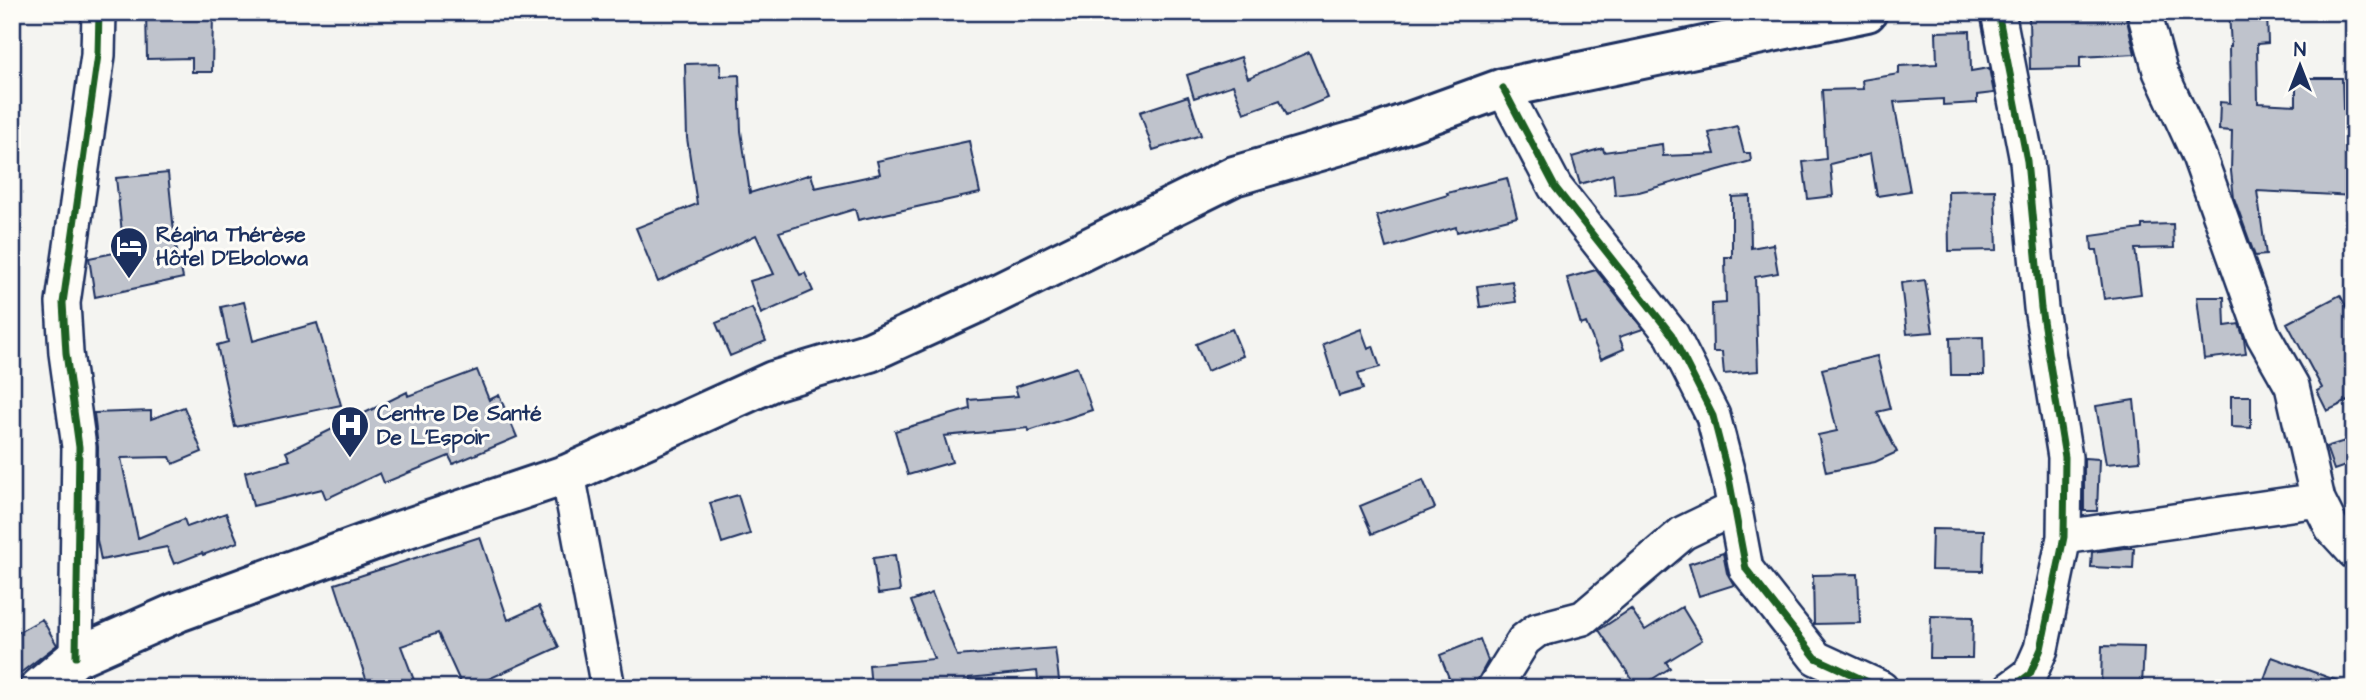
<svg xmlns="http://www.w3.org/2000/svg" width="2366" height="700" font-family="'Architects Daughter',sans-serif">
<rect width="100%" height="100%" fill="#f4f4f1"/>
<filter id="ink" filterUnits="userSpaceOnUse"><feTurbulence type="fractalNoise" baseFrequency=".0143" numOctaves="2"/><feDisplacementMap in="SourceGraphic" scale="14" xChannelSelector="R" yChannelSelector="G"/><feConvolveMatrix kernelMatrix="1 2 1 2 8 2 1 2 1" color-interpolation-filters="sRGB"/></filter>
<g filter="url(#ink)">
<!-- building -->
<path fill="#bfc3cc" stroke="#1b2f5e" stroke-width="2" d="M 146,12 L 213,12 L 212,72 L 192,72 L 192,58 L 147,59 Z
M 2102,12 L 2125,12 L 2135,54 L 2080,57 L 2080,68 L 2030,69 L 2029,15 Z
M 2229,12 L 2267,12 L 2268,43 L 2257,44 L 2258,103 L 2296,105 L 2296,78 L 2342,78 L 2343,109 L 2354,109 L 2354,196 L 2257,191 L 2266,255 L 2255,256 L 2234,198 L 2231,171 L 2232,131 L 2219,130 L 2220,102 L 2230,103 L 2229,47 L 2231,47 Z
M 1970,31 L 1971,71 L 1989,68 L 1994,93 L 1977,95 L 1977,103 L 1943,105 L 1943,99 L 1894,102 L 1910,191 L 1877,196 L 1870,154 L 1830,164 L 1833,196 L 1808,199 L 1803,162 L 1826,159 L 1822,90 L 1863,89 L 1862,80 L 1899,74 L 1899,66 L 1937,64 L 1936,32 Z
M 1309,52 L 1328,98 L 1287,115 L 1280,100 L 1244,113 L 1233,85 L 1194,98 L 1187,75 L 1241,57 L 1248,78 Z
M 720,63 L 721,76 L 739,75 L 741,131 L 750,193 L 811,174 L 815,188 L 880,174 L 877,161 L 969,141 L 980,193 L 858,220 L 855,209 L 779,232 L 800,275 L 805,273 L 813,291 L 761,314 L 750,281 L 774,274 L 756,235 L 658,282 L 636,228 L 697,204 L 687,138 L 685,64 Z
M 1188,96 L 1201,135 L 1153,150 L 1140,112 Z
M 1737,126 L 1744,153 L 1750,153 L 1751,161 L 1639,192 L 1615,195 L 1613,174 L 1580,184 L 1572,157 L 1603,148 L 1604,152 L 1662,144 L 1663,156 L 1715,154 L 1709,133 Z
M 168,173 L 175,242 L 183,278 L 95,297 L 89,258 L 124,251 L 116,178 Z
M 1507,178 L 1517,217 L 1457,232 L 1456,227 L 1386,248 L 1377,216 L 1448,195 L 1447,193 Z
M 1995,190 L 1997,250 L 1949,251 L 1948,191 Z
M 1750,196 L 1751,248 L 1773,244 L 1778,273 L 1755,277 L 1758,371 L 1724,374 L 1722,352 L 1713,352 L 1712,304 L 1726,303 L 1725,257 L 1732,257 L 1732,197 Z
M 2173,224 L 2174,248 L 2135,249 L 2141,294 L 2104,299 L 2097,250 L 2092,250 L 2091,236 L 2142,229 L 2142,225 Z
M 1596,270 L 1643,329 L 1619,337 L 1624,349 L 1601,359 L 1586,323 L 1581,325 L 1567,278 Z
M 1925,280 L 1933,332 L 1907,334 L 1901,283 Z
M 1512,281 L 1516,302 L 1480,307 L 1477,286 Z
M 2340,295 L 2354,320 L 2354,398 L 2327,411 L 2317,391 L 2322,388 L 2287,323 Z
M 2197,297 L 2224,297 L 2225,326 L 2239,324 L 2244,339 L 2246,354 L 2204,359 Z
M 244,302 L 253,341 L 317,323 L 341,405 L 235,427 L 217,345 L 228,342 L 221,307 Z
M 752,308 L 766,341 L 730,356 L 716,323 Z
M 1232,329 L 1243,356 L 1207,371 L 1196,344 Z
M 1361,329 L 1368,348 L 1373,346 L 1380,367 L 1358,373 L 1363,389 L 1339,396 L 1323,344 Z
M 1983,337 L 1984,375 L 1951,375 L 1950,338 Z
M 1877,356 L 1890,409 L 1877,412 L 1897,452 L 1875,462 L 1826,472 L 1818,435 L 1837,431 L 1822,369 Z
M 1077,367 L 1092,410 L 1029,431 L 1028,428 L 944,436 L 952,462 L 908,475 L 895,431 L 970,409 L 969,400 L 1018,396 L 1015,387 Z
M 477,370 L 489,400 L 499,395 L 517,437 L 453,464 L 449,456 L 384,483 L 380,473 L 326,499 L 322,489 L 253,506 L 245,472 L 290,460 L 286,452 L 407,392 L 408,396 Z
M 2231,396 L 2251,396 L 2251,428 L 2231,427 Z
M 2134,400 L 2140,461 L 2106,464 L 2096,406 Z
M 184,407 L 202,452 L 173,464 L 170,457 L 121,458 L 138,538 L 184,519 L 187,527 L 226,513 L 238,542 L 203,555 L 202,553 L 174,564 L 167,547 L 101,560 L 97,540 L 98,447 L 94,413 L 151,411 L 151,419 Z
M 2354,438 L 2354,463 L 2334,470 L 2326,447 Z
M 2084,458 L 2099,459 L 2097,511 L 2084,511 Z
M 1423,480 L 1435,508 L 1372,534 L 1360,506 Z
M 738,495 L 750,534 L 722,543 L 710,503 Z
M 1932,529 L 1984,530 L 1983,571 L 1931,570 Z
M 480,537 L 508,620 L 539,606 L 559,647 L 469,688 L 463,688 L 438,633 L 401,646 L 417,688 L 369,688 L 335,584 Z
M 2125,548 L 2134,548 L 2133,569 L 2091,567 L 2092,552 Z
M 1723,553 L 1727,573 L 1734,585 L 1699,596 L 1689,564 Z
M 895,555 L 900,591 L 878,594 L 873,558 Z
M 1858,574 L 1860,623 L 1814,624 L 1813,575 Z
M 932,593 L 957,656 L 1055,648 L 1060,688 L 1039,688 L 1037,671 L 969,678 L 970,688 L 871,688 L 869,665 L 934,659 L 911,601 Z
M 1682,607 L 1702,640 L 1666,662 L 1670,668 L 1638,688 L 1599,630 L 1631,609 L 1645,630 Z
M 1931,616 L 1973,617 L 1972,658 L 1930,658 Z
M 42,619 L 57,645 L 19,674 L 12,663 L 12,636 Z
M 1480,639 L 1488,661 L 1477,681 L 1453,688 L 1440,655 Z
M 2102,646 L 2144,647 L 2142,685 L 2101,684 Z
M 2272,657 L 2349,685 L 2349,688 L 2261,688 Z"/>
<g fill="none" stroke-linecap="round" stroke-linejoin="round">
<defs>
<path id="minor" d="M 1998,12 L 2027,161 L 2041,308 L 2065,457 L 2064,537 L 2041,649 L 2030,674 L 2011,688
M 2144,12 L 2160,71 L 2199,156 L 2263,335 L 2292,386 L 2318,500 L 2332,528 L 2354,552
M 1503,88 L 1555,187 L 1672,335 L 1713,416 L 1729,478 L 1746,569 L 1816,658 L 1881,688
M 568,474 L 608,688
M 2064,537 L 2318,500
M 76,657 L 79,447 L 66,353 L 63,303 L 98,55 L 99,12
M 1494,688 L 1524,640 L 1537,630 L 1583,618 L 1683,533 L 1735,508"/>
<path id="major" d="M 39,688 L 76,657 L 178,612 L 399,531 L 568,474 L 773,381 L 870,352 L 975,304 L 1234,176 L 1368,137 L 1503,88 L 1867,12"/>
</defs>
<!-- minor casing -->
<use href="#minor" stroke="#1b2f5e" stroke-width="38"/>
<!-- major casing -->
<use href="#major" stroke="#1b2f5e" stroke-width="44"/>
<!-- minor -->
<use href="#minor" stroke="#fdfcf7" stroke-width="33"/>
<!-- major -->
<use href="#major" stroke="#fdfcf7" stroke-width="38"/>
<defs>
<path id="cycleway" d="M 1998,12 L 2027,161 L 2041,308 L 2065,457 L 2064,537 L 2041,649 L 2030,674 L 2011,688
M 1503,88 L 1555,187 L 1672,335 L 1713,416 L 1729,478 L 1746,569 L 1816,658 L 1881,688
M 76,657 L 79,447 L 66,353 L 63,303 L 98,55 L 99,12"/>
</defs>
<!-- cycleway casing -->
<use href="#cycleway" stroke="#fdfcf7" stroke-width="11"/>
<!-- cycleway -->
<use href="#cycleway" stroke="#1b5e20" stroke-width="7"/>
</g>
</g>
<!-- icons -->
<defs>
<symbol id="hotel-pin" viewBox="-11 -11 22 30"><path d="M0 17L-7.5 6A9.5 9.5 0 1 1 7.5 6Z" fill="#1b2f5e" stroke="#fdfcf7"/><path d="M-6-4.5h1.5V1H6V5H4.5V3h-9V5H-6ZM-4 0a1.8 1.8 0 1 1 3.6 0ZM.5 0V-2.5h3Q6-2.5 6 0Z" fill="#fff"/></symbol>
<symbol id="hospital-pin" viewBox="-11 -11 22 30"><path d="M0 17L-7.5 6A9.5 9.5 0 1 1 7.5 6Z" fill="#1b2f5e" stroke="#fdfcf7"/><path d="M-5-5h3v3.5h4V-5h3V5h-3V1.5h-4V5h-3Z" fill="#fff"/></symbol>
</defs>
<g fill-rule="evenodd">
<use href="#hotel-pin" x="107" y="224" width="44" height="60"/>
<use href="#hospital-pin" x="328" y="403" width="44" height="60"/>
</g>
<g text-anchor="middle" stroke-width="6" stroke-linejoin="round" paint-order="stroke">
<!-- poi labels -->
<g font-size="21" font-weight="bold" fill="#1b2f5e" stroke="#fdfcf7" text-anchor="start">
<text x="156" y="241">Régina Thérèse<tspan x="156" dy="24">Hôtel D’Ebolowa</tspan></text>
<text x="377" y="420">Centre De Santé<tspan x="377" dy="24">De L’Espoir</tspan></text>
</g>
</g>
<!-- margin -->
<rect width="2366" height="700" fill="none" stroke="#fdfcf7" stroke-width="42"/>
<rect x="21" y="21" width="2324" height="658" fill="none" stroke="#1b2f5e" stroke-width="2.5" filter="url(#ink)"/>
<!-- north arrow -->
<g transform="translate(2300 66)" stroke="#fdfcf7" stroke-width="5" paint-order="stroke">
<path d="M0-5L12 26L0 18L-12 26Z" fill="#1b2f5e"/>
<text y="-10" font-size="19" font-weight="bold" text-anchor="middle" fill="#1b2f5e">N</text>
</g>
</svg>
